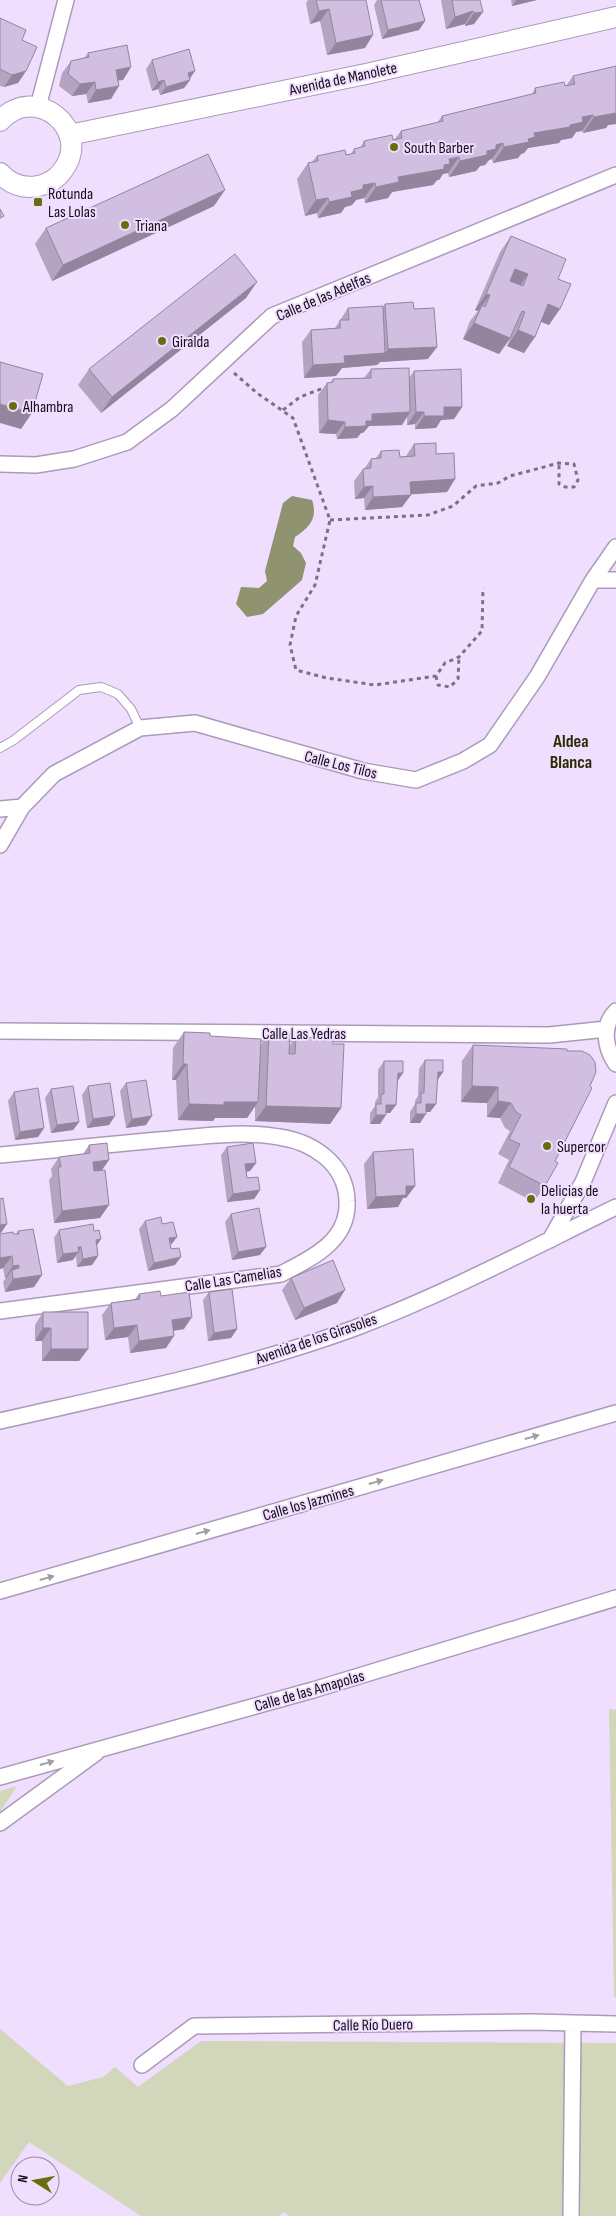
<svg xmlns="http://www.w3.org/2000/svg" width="616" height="2216" font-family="'Sofia Sans Condensed',sans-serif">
<rect width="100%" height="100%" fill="#f0defe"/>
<!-- green -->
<path fill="#d2d6bb" d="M 609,1709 L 616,1710 L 616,1997 L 614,1997 Z
M 17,1786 L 0,1812 L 0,1791 Z
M 0,2029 L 68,2086 L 103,2077 L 115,2067 L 138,2087 L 201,2041 L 616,2043 L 616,2216 L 288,2216 L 285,2212 L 278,2216 L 141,2216 L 29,2142 L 0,2183 Z"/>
<!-- water -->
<path fill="#8f936f" d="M 292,496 L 312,500 C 318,518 310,527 295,537 L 293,546 L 301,553 L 306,563 L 302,580 L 263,614 L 247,617 L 236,604 L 241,587 L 259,588 L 267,581 L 265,571 L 283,503 Z"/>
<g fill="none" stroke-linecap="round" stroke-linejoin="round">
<defs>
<path id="service" d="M 0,748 L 14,740 L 79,690 L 101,687 L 118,694 L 131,709 L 140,728"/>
<path id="minor" d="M 38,107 L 66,0
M 0,464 L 36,465 L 74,459 L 127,442 L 172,409 L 272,316 L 616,175
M 593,580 L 616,580
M 0,809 L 22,807
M 0,845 L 22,807 L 54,774 L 140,728 L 195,723 L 363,771 L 416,780 L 463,761 L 490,745 L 537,677 L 593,580 L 616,547
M 616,1011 C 601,1026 605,1048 616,1064
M 0,1031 L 549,1035 L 607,1029
M 0,1155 C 53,1150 106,1145 158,1140 C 198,1137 239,1130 279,1137 C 313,1142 346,1164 347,1201 C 349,1241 312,1258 281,1274 L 0,1311
M 550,1240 L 583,1182 L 616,1103
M 0,1421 C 119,1394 240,1370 355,1328 C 445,1294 530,1249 616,1207
M 0,1591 L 616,1413
M 0,1777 L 313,1690 L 616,1598
M 0,1823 L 96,1753
M 142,2065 L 194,2026 L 533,2022 L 616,2024
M 571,2216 L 573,2023"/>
<path id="tertiary" d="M 0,121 C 35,82 93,130 63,170 C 57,179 48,184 38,186 C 23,189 10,184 0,173
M 69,135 L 366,74 L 616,17"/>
</defs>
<!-- service casing -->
<use href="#service" stroke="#ab9ab8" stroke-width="10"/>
<!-- minor casing -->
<use href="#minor" stroke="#ab9ab8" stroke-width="18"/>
<!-- tertiary casing -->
<use href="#tertiary" stroke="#ab9ab8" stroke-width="22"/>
<!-- path -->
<path stroke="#7c7085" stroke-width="3" stroke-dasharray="4 4" stroke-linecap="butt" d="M 234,373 L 257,393 L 293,418 L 330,520 L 315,585 L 296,616 L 290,645 L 296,670 L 327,678 L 375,685 L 436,676 L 445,663 L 459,657 L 482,631 L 483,588
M 283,410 L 300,397 L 326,387
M 330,520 L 428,515 L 453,506 L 476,486 L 498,483 L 510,476 L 559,463 L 574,464 L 578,480 L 574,487 L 565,487 L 559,484 L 559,463
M 436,676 L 438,685 L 450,687 L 458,679 L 459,657"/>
<!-- service -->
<use href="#service" stroke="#fff" stroke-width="8"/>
<!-- minor -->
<use href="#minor" stroke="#fff" stroke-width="15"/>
<!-- tertiary -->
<use href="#tertiary" stroke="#fff" stroke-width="20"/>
</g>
<!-- wall -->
<path fill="#b5a3c1" d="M 308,0 L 366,0 L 365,48 L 327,55 L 320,21 L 310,24 L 306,3 Z
M 377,0 L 419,0 L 425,21 L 419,30 L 382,39 L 374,5 Z
M 441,0 L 480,0 L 474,24 L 465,26 L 465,24 L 446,29 Z
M 511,0 L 537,0 L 512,6 Z
M 0,18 L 22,40 L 26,71 L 18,83 L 4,87 L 0,86 Z
M 88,53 L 131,67 L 123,80 L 118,80 L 111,99 L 88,103 L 86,94 L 72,96 L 59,86 L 62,73 L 71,61 L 84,58 Z
M 152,60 L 190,79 L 190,80 L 184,88 L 160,95 L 158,89 L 152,91 L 146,69 Z
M 616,66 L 616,124 L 608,125 L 606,128 L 583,133 L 582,131 L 576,132 L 572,138 L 561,140 L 559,143 L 528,148 L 524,153 L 521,154 L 518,158 L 493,163 L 492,159 L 489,160 L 485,165 L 480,166 L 476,171 L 449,177 L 448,173 L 443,174 L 439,180 L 437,180 L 433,185 L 392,192 L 388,198 L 365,203 L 364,198 L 356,200 L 352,205 L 345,207 L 341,213 L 318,218 L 317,213 L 305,216 L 297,179 L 308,163 L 312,162 L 317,156 L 351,154 L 354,149 L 360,148 L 364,141 L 394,140 L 401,131 L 437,123 L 442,116 L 532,94 L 535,88 L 566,86 L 573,76 Z
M 214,206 L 52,281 L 35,244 L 46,228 Z
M 511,236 L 558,279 L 549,325 L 541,322 L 524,353 L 507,346 L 510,339 L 499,354 L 463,339 L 470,321 L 478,311 L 475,310 L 500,252 Z
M 246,298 L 101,413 L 78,385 L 89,369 Z
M 385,304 L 414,309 L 428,359 L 380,362 L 377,365 L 342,368 L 336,376 L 304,378 L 302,342 L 311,330 L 335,328 L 348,308 L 383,307 Z
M 371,369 L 409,378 L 414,371 L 462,407 L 454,419 L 441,420 L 436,428 L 415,429 L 415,424 L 407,425 L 407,417 L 402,425 L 369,426 L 363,433 L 361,433 L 357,438 L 337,439 L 336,434 L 319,433 L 318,395 L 327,383 L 331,382 L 333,379 L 364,378 Z
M 414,444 L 436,454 L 455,479 L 447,492 L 411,494 L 402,507 L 365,510 L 364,498 L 355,499 L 354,481 L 363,469 L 364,469 L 371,459 L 376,458 L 381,451 L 400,457 L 406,456 Z
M 184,1032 L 261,1045 L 269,1033 L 290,1045 L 296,1037 L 333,1044 L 341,1108 L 330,1124 L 255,1121 L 255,1106 L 247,1118 L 215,1118 L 213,1121 L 178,1120 L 176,1080 L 172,1080 L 173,1048 Z
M 473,1045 L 555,1161 L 545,1186 L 534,1202 L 498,1183 L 509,1160 L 498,1154 L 510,1131 L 505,1128 L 500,1118 L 487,1117 L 487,1103 L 461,1102 L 462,1061 Z
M 425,1060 L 443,1072 L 437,1080 L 436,1104 L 430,1112 L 426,1112 L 420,1123 L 410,1123 L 410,1112 L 415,1104 L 415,1101 L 418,1096 L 419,1069 Z
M 384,1061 L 397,1081 L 396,1105 L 390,1113 L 386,1113 L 380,1124 L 370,1124 L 370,1113 L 375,1106 L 375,1102 L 378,1097 L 378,1070 Z
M 126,1083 L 146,1125 L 126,1128 L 120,1091 Z
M 88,1086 L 109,1125 L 87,1128 L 82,1095 Z
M 51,1089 L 79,1122 L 73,1130 L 51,1133 L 45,1098 Z
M 14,1092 L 44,1128 L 38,1137 L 15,1140 L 8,1101 Z
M 89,1145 L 102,1170 L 100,1218 L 54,1223 L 49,1180 L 52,1176 L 51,1169 L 59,1157 L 83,1154 Z
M 227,1147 L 256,1163 L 250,1171 L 246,1172 L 247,1178 L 260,1190 L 254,1199 L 227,1202 L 221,1155 Z
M 373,1152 L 415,1186 L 406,1198 L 403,1198 L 398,1207 L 367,1209 L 364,1164 Z
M 231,1214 L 260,1255 L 232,1260 L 225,1222 Z
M 145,1221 L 162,1224 L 170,1245 L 175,1265 L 148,1271 L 139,1229 Z
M 59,1230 L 94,1231 L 101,1239 L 97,1245 L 98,1256 L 92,1265 L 77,1267 L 76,1256 L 73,1260 L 57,1263 L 54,1238 Z
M 18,1231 L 42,1275 L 34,1287 L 5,1292 L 3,1282 L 6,1278 L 5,1278 L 3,1268 L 0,1269 L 0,1234 L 16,1234 Z
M 291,1278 L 337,1303 L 295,1320 L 282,1290 Z
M 209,1292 L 237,1329 L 231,1338 L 208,1341 L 203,1300 Z
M 139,1294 L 161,1296 L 184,1329 L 174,1331 L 166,1348 L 130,1353 L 128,1337 L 105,1340 L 102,1315 L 111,1303 L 135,1299 Z
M 43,1312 L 88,1349 L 79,1361 L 42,1361 L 42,1341 L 35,1341 L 35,1325 Z"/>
<!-- shaded-wall -->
<path fill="#93859d" d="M 516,0 L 537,0 L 512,6 Z
M 329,9 L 320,21 L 310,24 L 319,11 Z
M 473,11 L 465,24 L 446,29 L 455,17 Z
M 483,12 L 474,24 L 465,26 L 474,13 Z
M 425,21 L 419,30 L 382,39 L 388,30 Z
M 373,35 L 365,48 L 327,55 L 336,43 Z
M 131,67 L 123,80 L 108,82 L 116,70 Z
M 26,71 L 18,83 L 4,87 L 12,75 Z
M 195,71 L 189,80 L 188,73 Z
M 164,80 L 158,89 L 152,91 L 158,82 Z
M 190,80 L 184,88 L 160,95 L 166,87 Z
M 95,82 L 86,94 L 72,96 L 80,84 Z
M 119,86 L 111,99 L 88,103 L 96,90 Z
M 616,111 L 616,124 L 608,125 L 606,128 L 583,133 L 594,117 Z
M 593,115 L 582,131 L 576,132 L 572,138 L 561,140 L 559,143 L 528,148 L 524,153 L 521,154 L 518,158 L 493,163 L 504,147 L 534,133 L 570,125 L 582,117 Z
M 503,143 L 492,159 L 489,160 L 485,165 L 480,166 L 476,171 L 449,177 L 460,161 L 487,151 L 496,145 Z
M 459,157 L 448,173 L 443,174 L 439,180 L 437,180 L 433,185 L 392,192 L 388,198 L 365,203 L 376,187 L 398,177 L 444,165 L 449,159 Z
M 375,183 L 364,198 L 356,200 L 352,205 L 345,207 L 341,213 L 318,218 L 329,202 L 351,192 L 363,185 Z
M 225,190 L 214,206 L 52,281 L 63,265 Z
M 328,198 L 317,213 L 305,216 L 316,200 Z
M 515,269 L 528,274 L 517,290 L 504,285 Z
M 257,282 L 246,298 L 101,413 L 112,397 Z
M 486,294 L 490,295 L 480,308 L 482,305 L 478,311 L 475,310 Z
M 548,304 L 560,309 L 549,325 L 537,320 Z
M 474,323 L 510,338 L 499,354 L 463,339 Z
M 518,330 L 535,337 L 524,353 L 507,346 Z
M 437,347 L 428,359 L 380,362 L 377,365 L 342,368 L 336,376 L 304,378 L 313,365 L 344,356 L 385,353 L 388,349 Z
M 0,404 L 32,413 L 21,429 L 0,423 Z
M 444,407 L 462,407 L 454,419 L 441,420 L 436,428 L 415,429 L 424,416 Z
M 410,412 L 402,425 L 369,426 L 363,433 L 361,433 L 357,438 L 337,439 L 345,427 L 372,414 Z
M 416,412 L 424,412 L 415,424 L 407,425 Z
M 328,420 L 345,422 L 336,434 L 319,433 Z
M 455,479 L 447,492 L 402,495 L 410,482 Z
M 373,486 L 364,498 L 355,499 L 364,487 Z
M 411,495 L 402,507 L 365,510 L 373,497 Z
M 183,1064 L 187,1064 L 176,1080 L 172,1080 Z
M 438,1072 L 443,1072 L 437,1081 Z
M 398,1073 L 403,1073 L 397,1082 Z
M 472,1086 L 498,1087 L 487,1103 L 461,1102 Z
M 498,1101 L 511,1103 L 500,1118 L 487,1117 Z
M 224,1102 L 258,1102 L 247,1118 L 215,1118 L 213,1121 L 178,1120 L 189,1104 Z
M 426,1104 L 436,1104 L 430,1112 L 420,1112 Z
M 386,1105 L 396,1105 L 390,1113 L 380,1113 Z
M 266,1106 L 341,1108 L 330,1124 L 255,1121 Z
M 416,1114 L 426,1114 L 420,1123 L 410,1123 Z
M 376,1115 L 386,1115 L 380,1124 L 370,1124 Z
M 115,1116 L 109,1125 L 87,1128 L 93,1119 Z
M 152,1116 L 146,1125 L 126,1128 L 132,1119 Z
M 79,1122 L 73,1130 L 51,1133 L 57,1125 Z
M 44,1128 L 38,1137 L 15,1140 L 20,1132 Z
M 109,1160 L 100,1173 L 85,1175 L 93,1162 Z
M 256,1163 L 250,1171 L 239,1173 L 245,1164 Z
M 406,1186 L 415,1186 L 406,1198 L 403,1198 L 398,1207 L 367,1209 L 376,1197 Z
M 260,1190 L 254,1199 L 227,1202 L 233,1194 Z
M 109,1205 L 100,1218 L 54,1223 L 62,1211 Z
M 7,1224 L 1,1233 L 0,1233 L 0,1225 Z
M 177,1237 L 171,1245 L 169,1238 Z
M 101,1239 L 95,1248 L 96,1240 Z
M 78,1247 L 81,1247 L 73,1260 L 57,1263 L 63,1254 Z
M 266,1247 L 260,1255 L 232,1260 L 238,1252 Z
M 12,1256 L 3,1268 L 0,1269 L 0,1258 Z
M 98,1256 L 92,1265 L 77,1267 L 83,1259 Z
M 181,1257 L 175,1265 L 148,1271 L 154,1263 Z
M 19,1265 L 13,1274 L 12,1270 L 6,1278 L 5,1278 L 13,1266 Z
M 42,1275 L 34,1287 L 5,1292 L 13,1279 Z
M 345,1290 L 337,1303 L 295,1320 L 304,1308 Z
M 192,1317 L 184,1329 L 163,1332 L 172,1320 Z
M 137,1325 L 128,1337 L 105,1340 L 114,1328 Z
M 43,1328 L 51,1328 L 42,1341 L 35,1341 Z
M 237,1329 L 231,1338 L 208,1341 L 214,1333 Z
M 174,1336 L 166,1348 L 130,1353 L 139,1341 Z
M 51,1349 L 88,1349 L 79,1361 L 42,1361 Z"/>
<!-- building -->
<path fill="#d2bee0" stroke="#93859d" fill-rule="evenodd" d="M 316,0 L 366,0 L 373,35 L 336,43 L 329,9 L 319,11 Z
M 381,0 L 419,0 L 425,21 L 388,30 Z
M 452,0 L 480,0 L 483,12 L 474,13 L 473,11 L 455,17 Z
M 0,18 L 26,30 L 22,40 L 37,47 L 26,71 L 12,75 L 0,69 Z
M 127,45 L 131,67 L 116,70 L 119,86 L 96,90 L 95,82 L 80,84 L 68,74 L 71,61 L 89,57 L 88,53 Z
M 189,49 L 195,71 L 188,73 L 190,80 L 166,87 L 164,80 L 158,82 L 152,60 Z
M 616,66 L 616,113 L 594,117 L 593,115 L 582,117 L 583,122 L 570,125 L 570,127 L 534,133 L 535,137 L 528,139 L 529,142 L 504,147 L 503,143 L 496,145 L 496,149 L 487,151 L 487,155 L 460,161 L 459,157 L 449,159 L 450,164 L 444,165 L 444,169 L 398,177 L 399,182 L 376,187 L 375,183 L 363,185 L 363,189 L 351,192 L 352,197 L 329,202 L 328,198 L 316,200 L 308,163 L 318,161 L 317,156 L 345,150 L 346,155 L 355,153 L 354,149 L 365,146 L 364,141 L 392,135 L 393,140 L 402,138 L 401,131 L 443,121 L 442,116 L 536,93 L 535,88 L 564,82 L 565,86 L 575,84 L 573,76 Z
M 208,154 L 225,190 L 63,265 L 46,228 Z
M 0,209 L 4,216 L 0,218 Z
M 511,236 L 566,259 L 558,279 L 571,284 L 560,309 L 548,304 L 535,337 L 518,330 L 525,312 L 522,311 L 510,338 L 474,323 L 482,305 L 485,307 L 490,295 L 486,294 ZM 515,269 L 528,274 L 523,286 L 510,281 Z
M 235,254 L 257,282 L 112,397 L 89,369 Z
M 413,302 L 414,309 L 434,308 L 437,347 L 388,349 L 385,304 Z
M 383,306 L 385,353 L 344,356 L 345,363 L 313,365 L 311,330 L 340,328 L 340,320 L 349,320 L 348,308 Z
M 0,362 L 43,374 L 32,413 L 0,404 Z
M 409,368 L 410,412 L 372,414 L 372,421 L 366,421 L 366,426 L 345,427 L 345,422 L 328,420 L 327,383 L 333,382 L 333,379 L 371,378 L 371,369 Z
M 461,369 L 462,407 L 444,407 L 444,416 L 424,416 L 424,412 L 416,412 L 414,371 Z
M 436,443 L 436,454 L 454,453 L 455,479 L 410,482 L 411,495 L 373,497 L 373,486 L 364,487 L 363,469 L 371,468 L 371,459 L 381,458 L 381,451 L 399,450 L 400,457 L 415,456 L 414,444 Z
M 184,1032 L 210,1033 L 210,1036 L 261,1039 L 258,1102 L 224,1102 L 224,1105 L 189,1104 L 187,1064 L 183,1064 Z
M 269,1033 L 290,1034 L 289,1054 L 295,1054 L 296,1037 L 333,1038 L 333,1044 L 344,1044 L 341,1108 L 266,1106 Z
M 473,1045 L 567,1049 L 567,1051 L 582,1051 L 590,1055 L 595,1062 L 596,1072 L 590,1086 L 592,1088 L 555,1161 L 558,1163 L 545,1186 L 509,1167 L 520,1144 L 509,1139 L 521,1115 L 516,1112 L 511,1103 L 498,1101 L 498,1087 L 472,1086 Z
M 425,1060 L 443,1060 L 443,1072 L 438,1072 L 436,1104 L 426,1104 L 426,1114 L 416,1114 L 416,1103 L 421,1103 L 421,1093 L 424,1093 Z
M 384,1061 L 403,1061 L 403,1073 L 398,1073 L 396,1105 L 386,1105 L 386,1115 L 376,1115 L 376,1104 L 381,1104 L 381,1094 L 384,1094 Z
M 146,1080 L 152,1116 L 132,1119 L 126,1083 Z
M 110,1083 L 115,1116 L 93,1119 L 88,1086 Z
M 73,1086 L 79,1122 L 57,1125 L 51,1089 Z
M 38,1088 L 44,1128 L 20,1132 L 14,1092 Z
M 107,1143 L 109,1160 L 93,1162 L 94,1171 L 105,1170 L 109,1205 L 62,1211 L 58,1167 L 61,1167 L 59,1157 L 90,1153 L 89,1145 Z
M 253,1143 L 256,1163 L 245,1164 L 247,1178 L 258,1177 L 260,1190 L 233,1194 L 227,1147 Z
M 413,1149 L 415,1186 L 406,1186 L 406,1195 L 376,1197 L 373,1152 Z
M 3,1198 L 7,1224 L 0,1225 L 0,1199 Z
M 259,1208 L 266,1247 L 238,1252 L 231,1214 Z
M 161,1217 L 162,1224 L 173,1222 L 177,1237 L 169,1238 L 171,1249 L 179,1248 L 181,1257 L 154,1263 L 145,1221 Z
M 93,1224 L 94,1231 L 99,1230 L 101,1239 L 96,1240 L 98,1256 L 83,1259 L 81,1247 L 78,1247 L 79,1252 L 63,1254 L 59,1230 Z
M 33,1229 L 42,1275 L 13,1279 L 12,1270 L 19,1268 L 19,1265 L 13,1266 L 12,1256 L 0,1258 L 0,1234 L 13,1232 L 13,1234 L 19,1234 L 18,1231 Z
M 333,1260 L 345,1290 L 304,1308 L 291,1278 Z
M 232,1289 L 237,1329 L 214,1333 L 209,1292 Z
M 160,1291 L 161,1296 L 189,1292 L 192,1317 L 172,1320 L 174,1336 L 139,1341 L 137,1325 L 114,1328 L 111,1303 L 140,1299 L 139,1294 Z
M 43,1312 L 88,1312 L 88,1349 L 51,1349 L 51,1328 L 43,1328 Z"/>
<!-- one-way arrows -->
<defs><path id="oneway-solid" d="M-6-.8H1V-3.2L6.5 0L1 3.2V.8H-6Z" transform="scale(1.25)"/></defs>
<g fill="#a19ea2">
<use href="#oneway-solid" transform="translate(532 1437) rotate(-16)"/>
<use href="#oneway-solid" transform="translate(376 1482) rotate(-16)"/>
<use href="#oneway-solid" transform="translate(203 1532) rotate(-16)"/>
<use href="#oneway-solid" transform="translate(47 1578) rotate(-16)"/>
<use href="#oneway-solid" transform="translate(47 1763) rotate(-16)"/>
</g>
<!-- markers -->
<g fill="#676d11" stroke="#f0defe" stroke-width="2">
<circle cx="394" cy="147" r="5"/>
<rect x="33" y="197" width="10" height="10" rx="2.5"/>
<circle cx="125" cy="225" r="5"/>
<circle cx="162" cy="341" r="5"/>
<circle cx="13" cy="406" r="5"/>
<circle cx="547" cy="1146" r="5"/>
<circle cx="531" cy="1199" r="5"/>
</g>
<g text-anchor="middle" stroke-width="4" stroke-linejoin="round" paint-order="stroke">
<!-- street labels -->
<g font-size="16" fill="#130d17" stroke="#f0defe">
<text transform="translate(343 78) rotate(-12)" y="6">Avenida de Manolete</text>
<text transform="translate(323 296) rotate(-23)" y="6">Calle de las Adelfas</text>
<text transform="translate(341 764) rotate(14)" y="6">Calle Los Tilos</text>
<text x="304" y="1039">Calle Las Yedras</text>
<text transform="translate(233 1278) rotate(-9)" y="6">Calle Las Camelias</text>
<text transform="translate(316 1338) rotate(-19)" y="6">Avenida de los Girasoles</text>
<text transform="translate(308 1502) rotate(-16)" y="6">Calle los Jazmines</text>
<text transform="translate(309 1690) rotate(-16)" y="6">Calle de las Amapolas</text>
<text transform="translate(373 2024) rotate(-1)" y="6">Calle Río Duero</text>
</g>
<!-- poi labels -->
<g font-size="16" fill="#130d17" stroke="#f0defe" text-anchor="start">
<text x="404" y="153">South Barber</text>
<text x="48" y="199">Rotunda<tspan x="48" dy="18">Las Lolas</tspan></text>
<text x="135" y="231">Triana</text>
<text x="172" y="347">Giralda</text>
<text x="23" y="412">Alhambra</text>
<text x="557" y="1152">Supercor</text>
<text x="541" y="1196">Delicias de<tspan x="541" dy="18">la huerta</tspan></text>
</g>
<!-- neighbourhood labels -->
<g font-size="18" font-weight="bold" fill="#2a2d03" stroke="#f0defe">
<text x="571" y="747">Aldea<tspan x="571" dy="21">Blanca</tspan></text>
</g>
</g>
<!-- north arrow -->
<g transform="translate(35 2181) rotate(281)"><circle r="24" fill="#f0defe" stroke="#988aa2"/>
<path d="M0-4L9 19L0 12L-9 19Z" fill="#676d11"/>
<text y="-8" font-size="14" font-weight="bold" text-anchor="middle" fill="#130d17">N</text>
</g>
</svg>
